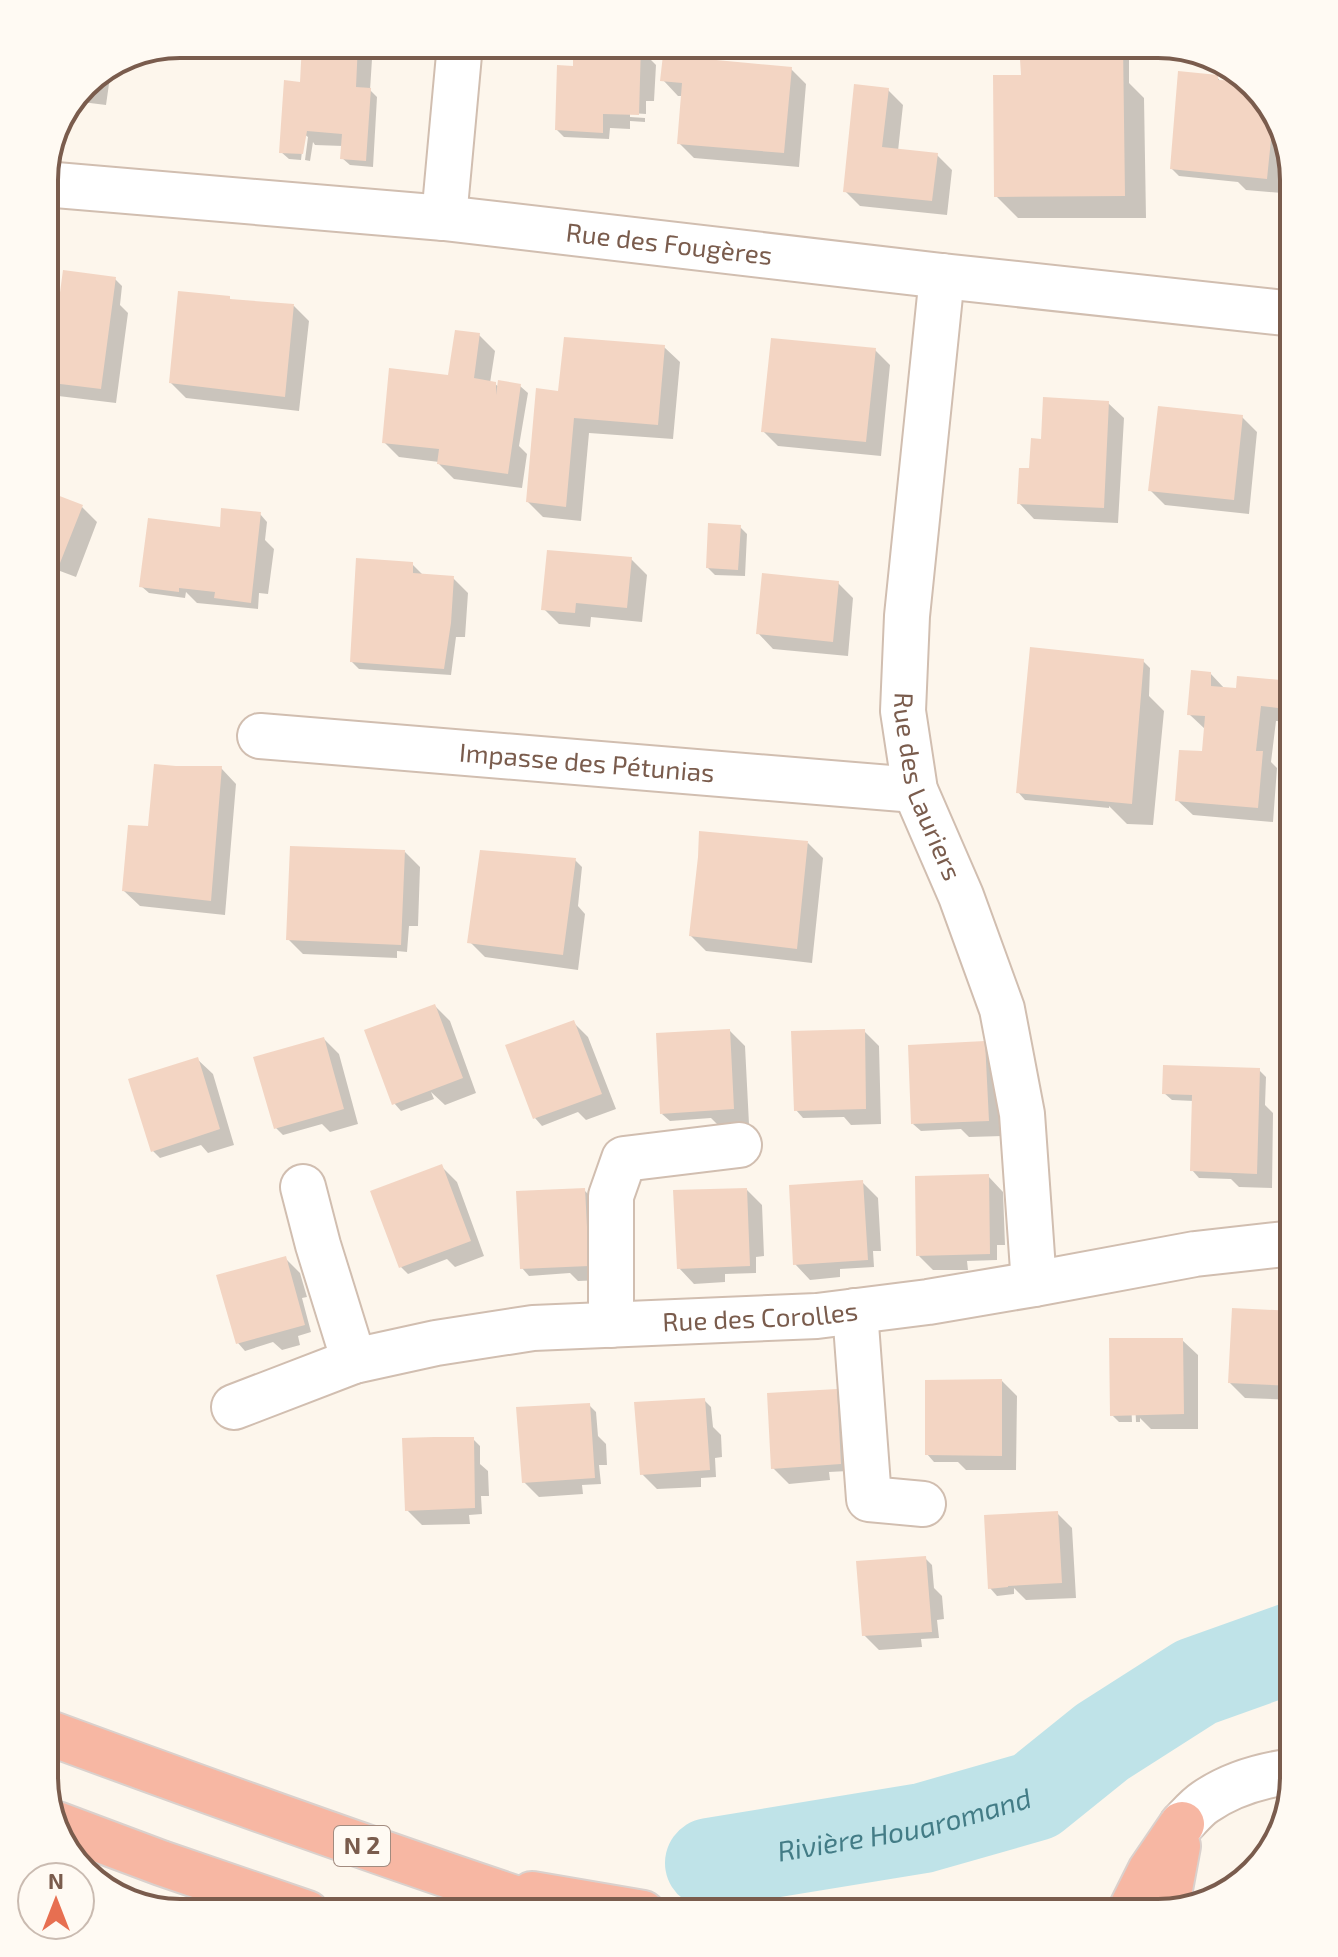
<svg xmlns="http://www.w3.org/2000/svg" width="1338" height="1957" font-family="'Exo 2',sans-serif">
<rect width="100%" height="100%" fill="#fdf6ec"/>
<!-- shadow -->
<path fill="#0003" d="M 305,44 L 373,44 L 370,90 L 377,97 L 373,167 L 350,165 L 342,158 L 343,146 L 315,145 L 313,142 L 310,161 L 305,160 L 308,137 L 304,134 L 301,160 L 289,159 L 281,152 L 302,87 Z
M 575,44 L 648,44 L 648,57 L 656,65 L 654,101 L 646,101 L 646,114 L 630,113 L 630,117 L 645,118 L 645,122 L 630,121 L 630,129 L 610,128 L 609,139 L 564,137 L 557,130 L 575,68 Z
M 1122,44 L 1129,51 L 1129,83 L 1144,98 L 1146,218 L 1018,218 L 996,196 L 1023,77 L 1061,61 Z
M 791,69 L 806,84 L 799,167 L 694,158 L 679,143 L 683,96 L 678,96 L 663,80 Z
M 111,70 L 106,105 L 82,102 L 76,97 L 90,78 Z
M 1217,77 L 1221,82 L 1248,83 L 1276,113 L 1279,125 L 1278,135 L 1283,141 L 1286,149 L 1282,193 L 1246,190 L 1238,182 L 1179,176 L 1172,169 Z
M 888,90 L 903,105 L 898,151 L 937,155 L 952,170 L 947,215 L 860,206 L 845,191 Z
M 115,279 L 122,286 L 120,305 L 128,313 L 116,403 L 50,395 L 44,388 L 44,338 L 56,340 Z
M 229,298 L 233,302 L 294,306 L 309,321 L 299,411 L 186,398 L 171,383 Z
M 479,335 L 495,351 L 490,383 L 495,384 L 499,387 L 520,386 L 528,393 L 519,446 L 527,454 L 522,488 L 454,479 L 439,464 L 439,462 L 399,457 L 384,442 L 450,377 Z
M 664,347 L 680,362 L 673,439 L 589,433 L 581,521 L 543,517 L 528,502 L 560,393 Z
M 875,350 L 890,365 L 881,456 L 778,446 L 763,431 Z
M 1108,403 L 1124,418 L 1118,523 L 1034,519 L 1019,503 L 1043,441 Z
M 1242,417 L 1257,432 L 1249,514 L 1165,505 L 1150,490 Z
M 44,492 L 82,507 L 97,522 L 76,577 L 44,565 Z
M 260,514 L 267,522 L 265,540 L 274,549 L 268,594 L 259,593 L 258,609 L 197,603 L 186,592 L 185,598 L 149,593 L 141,586 L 225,530 Z
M 740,527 L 747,534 L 745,576 L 715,575 L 708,568 Z
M 631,559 L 647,575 L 642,622 L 591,617 L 590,627 L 559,624 L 544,609 Z
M 412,564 L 424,576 L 453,578 L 468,593 L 465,637 L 456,637 L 451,675 L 359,669 L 352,662 Z
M 838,583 L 853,598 L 848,656 L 773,649 L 758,633 Z
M 1143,661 L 1150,668 L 1149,696 L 1164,711 L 1153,825 L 1127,824 L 1109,806 L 1109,808 L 1025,800 L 1018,792 Z
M 1210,673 L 1225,689 L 1238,690 L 1280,682 L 1294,696 L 1293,722 L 1276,721 L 1271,762 L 1277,768 L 1273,822 L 1193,815 L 1177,800 L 1204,754 L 1206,730 L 1189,714 Z
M 221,768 L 236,784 L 225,915 L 140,906 L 124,891 L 150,829 Z
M 808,843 L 823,858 L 812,963 L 706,951 L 691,936 Z
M 405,852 L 420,867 L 418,926 L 409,926 L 407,952 L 397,951 L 397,958 L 303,954 L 288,939 Z
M 575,860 L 582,867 L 578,906 L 585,914 L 578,970 L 485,957 L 470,942 Z
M 435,1006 L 450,1021 L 476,1093 L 445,1105 L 431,1092 L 434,1099 L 401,1111 L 394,1103 Z
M 573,1022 L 588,1037 L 616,1109 L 586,1120 L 578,1112 L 542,1126 L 535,1118 L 527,1096 Z
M 730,1031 L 745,1046 L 749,1124 L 719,1126 L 711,1118 L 670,1121 L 662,1114 Z
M 864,1031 L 879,1046 L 881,1124 L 851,1125 L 844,1117 L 803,1118 L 796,1110 Z
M 324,1039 L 339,1054 L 358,1124 L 330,1132 L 322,1124 L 283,1135 L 276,1128 Z
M 985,1043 L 1000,1058 L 1003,1136 L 969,1137 L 961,1129 L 921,1131 L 913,1124 Z
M 197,1059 L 213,1074 L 234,1145 L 208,1153 L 201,1145 L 160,1158 L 153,1151 Z
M 1259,1070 L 1266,1077 L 1265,1105 L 1273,1113 L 1272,1188 L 1239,1187 L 1231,1179 L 1199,1178 L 1192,1170 L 1194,1101 L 1172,1100 L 1164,1093 Z
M 442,1167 L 457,1182 L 484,1256 L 455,1267 L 447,1259 L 408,1274 L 401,1267 Z
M 988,1176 L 1003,1192 L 1005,1245 L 997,1245 L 997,1260 L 967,1261 L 968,1270 L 933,1270 L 918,1255 Z
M 862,1182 L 878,1198 L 881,1251 L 873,1251 L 874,1267 L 840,1269 L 840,1277 L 810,1280 L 795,1264 Z
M 584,1190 L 599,1205 L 603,1280 L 578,1281 L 570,1273 L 529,1276 L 522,1268 Z
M 747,1190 L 762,1205 L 764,1256 L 756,1257 L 756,1273 L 725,1274 L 725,1282 L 694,1284 L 679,1268 Z
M 285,1258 L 300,1273 L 307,1297 L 302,1298 L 311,1332 L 298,1336 L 300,1345 L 282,1350 L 273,1342 L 245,1351 L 238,1343 Z
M 1294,1313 L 1294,1400 L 1245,1398 L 1230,1383 Z
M 1182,1340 L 1198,1355 L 1198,1429 L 1151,1429 L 1140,1418 L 1140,1422 L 1136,1422 L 1135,1401 L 1131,1401 L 1132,1422 L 1119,1422 L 1112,1415 Z
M 1002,1381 L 1017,1396 L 1016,1470 L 966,1470 L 958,1462 L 934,1462 L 927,1454 Z
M 837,1391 L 844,1399 L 848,1471 L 829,1472 L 830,1480 L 789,1484 L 773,1468 Z
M 704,1400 L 711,1407 L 713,1427 L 721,1435 L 722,1457 L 715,1458 L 716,1477 L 701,1478 L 701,1487 L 657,1489 L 642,1474 Z
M 589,1405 L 596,1412 L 598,1436 L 606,1444 L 607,1465 L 599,1465 L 601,1484 L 582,1485 L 583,1494 L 539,1497 L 524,1482 Z
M 473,1439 L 480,1446 L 480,1464 L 488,1471 L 489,1496 L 481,1496 L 482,1514 L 469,1515 L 470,1524 L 422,1525 L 407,1510 Z
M 1057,1513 L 1072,1528 L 1076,1598 L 1026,1600 L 1014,1588 L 1014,1594 L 997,1596 L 990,1588 Z
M 925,1558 L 932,1565 L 934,1588 L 942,1596 L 944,1619 L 937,1620 L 939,1638 L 921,1639 L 922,1647 L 879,1650 L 864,1635 Z"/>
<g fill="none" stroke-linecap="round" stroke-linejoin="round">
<!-- river -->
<path stroke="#bfe3e8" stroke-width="90" id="s1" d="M 710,1863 L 923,1828 L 1035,1796 L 1102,1742 L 1196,1682 L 1294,1647"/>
</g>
<!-- building -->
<path fill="#f3d5c3" d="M 302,44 L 358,44 L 356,87 L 371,88 L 366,161 L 340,159 L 342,134 L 307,131 L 303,154 L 279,153 L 284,80 L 300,82 Z
M 573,44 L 641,44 L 639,115 L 603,114 L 603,133 L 555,130 L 557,65 L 573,66 Z
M 1059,44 L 1123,44 L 1125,196 L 994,197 L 993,75 L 1021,75 L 1020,59 L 1059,59 Z
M 663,55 L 792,67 L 784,153 L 677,144 L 682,83 L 660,81 Z
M 1178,71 L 1218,75 L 1218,80 L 1246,81 L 1274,110 L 1267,179 L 1170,169 Z
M 854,84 L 889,88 L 882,147 L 938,153 L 932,201 L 843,192 Z
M 63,270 L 116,277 L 101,389 L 44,382 L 44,336 L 54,338 Z
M 178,291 L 230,296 L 230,299 L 294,304 L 285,397 L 169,383 Z
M 455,330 L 480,333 L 474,378 L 496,382 L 496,395 L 498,380 L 521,384 L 508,474 L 437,464 L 439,449 L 382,443 L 389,368 L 448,375 Z
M 564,337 L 665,345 L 658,425 L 574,418 L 566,507 L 526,502 L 536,388 L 558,391 Z
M 771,338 L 876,348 L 866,442 L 761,432 Z
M 1043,397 L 1109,401 L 1104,508 L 1017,504 L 1019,468 L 1029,468 L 1031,438 L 1041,439 Z
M 1158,406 L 1243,415 L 1234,500 L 1148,491 Z
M 44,490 L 83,505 L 60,563 L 44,557 Z
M 221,508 L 261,512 L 251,603 L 214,598 L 215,592 L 179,588 L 179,592 L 139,587 L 148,518 L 220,527 Z
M 708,523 L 741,525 L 738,570 L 706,568 Z
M 547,550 L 632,557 L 627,608 L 576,603 L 575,613 L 541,610 Z
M 356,558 L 413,562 L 413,573 L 454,576 L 451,623 L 444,669 L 350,662 Z
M 762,573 L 839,581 L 833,642 L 756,634 Z
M 1030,647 L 1144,659 L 1132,804 L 1016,793 Z
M 1191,670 L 1211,672 L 1211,686 L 1236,688 L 1237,676 L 1281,680 L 1278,708 L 1261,706 L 1256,751 L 1263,751 L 1258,808 L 1175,801 L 1179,750 L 1202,751 L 1205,716 L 1187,715 Z
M 154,764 L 176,766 L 222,766 L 211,901 L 122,891 L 128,825 L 148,826 Z
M 699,831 L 808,841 L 797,949 L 689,936 L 698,857 Z
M 290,846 L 405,850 L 401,945 L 286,940 Z
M 480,850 L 576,858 L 563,955 L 467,943 Z
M 435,1004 L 463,1078 L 392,1105 L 364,1030 Z
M 574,1020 L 602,1094 L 533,1119 L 505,1045 Z
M 730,1029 L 734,1109 L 660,1114 L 656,1033 Z
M 865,1029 L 866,1109 L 794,1111 L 791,1031 Z
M 324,1037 L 344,1109 L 274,1129 L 253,1057 Z
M 985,1041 L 989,1121 L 911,1124 L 908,1045 Z
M 198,1057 L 220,1129 L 151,1152 L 128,1079 Z
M 1163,1065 L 1260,1068 L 1257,1174 L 1190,1171 L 1192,1095 L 1162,1094 Z
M 442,1164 L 471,1241 L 399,1268 L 370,1191 Z
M 989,1174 L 990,1254 L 916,1256 L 915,1176 Z
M 863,1180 L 868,1260 L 793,1265 L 789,1185 Z
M 585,1188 L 589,1266 L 520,1269 L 516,1191 Z
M 747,1188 L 750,1266 L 677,1269 L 673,1190 Z
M 286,1256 L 305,1325 L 236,1344 L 216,1275 Z
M 1232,1308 L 1294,1311 L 1294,1386 L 1228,1383 Z
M 1109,1338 L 1183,1338 L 1184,1414 L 1110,1416 Z
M 1002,1379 L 1002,1456 L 925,1455 L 925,1380 Z
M 837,1389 L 841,1464 L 771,1469 L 767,1393 Z
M 705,1398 L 710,1470 L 640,1475 L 634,1402 Z
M 590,1403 L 595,1478 L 522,1483 L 516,1407 Z
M 434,1437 L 474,1437 L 475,1508 L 405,1511 L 402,1438 Z
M 1058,1511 L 1062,1583 L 1008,1586 L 1008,1587 L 988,1589 L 984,1515 Z
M 926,1556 L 932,1632 L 862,1636 L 856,1561 Z"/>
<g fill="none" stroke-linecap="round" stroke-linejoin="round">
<defs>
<g id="minor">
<path id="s2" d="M 44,184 L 444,218 L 942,276 L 1294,314"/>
<path d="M 444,218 L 460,44"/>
<path id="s3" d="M 942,276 L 907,616 L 903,711 L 915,790 L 961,896 L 1002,1009 L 1022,1114 L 1034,1284"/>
<path id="s4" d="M 260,736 L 915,790"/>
<path d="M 303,1187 L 318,1245 L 354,1361"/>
<path d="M 855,1311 L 869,1499 L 923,1504"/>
<path d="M 611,1325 L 611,1196 L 624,1159 L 739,1145"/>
<path id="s5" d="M 234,1407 L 354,1361 L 436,1343 L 533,1328 L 817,1316 L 928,1302 L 1034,1284 L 1195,1254 L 1294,1243"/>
<path d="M 1182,1824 C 1189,1817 1196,1808 1205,1802 C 1231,1784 1263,1775 1294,1771"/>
</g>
<path id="highway" d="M 44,1731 C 215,1794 386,1856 560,1913
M 57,1824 L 161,1863 L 307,1913
M 532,1894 L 643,1913
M 1166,1911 L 1178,1846
M 1129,1913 L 1150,1871 L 1182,1824"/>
</defs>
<!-- minor casing -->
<use href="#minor" stroke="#d1beb0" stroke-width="48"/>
<!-- highway casing -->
<use href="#highway" stroke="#dad1cd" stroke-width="48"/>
<!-- minor -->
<use href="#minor" stroke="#fff" stroke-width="44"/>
<!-- highway -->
<use href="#highway" stroke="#f7b7a3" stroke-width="44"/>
</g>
<g text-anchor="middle" stroke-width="8" stroke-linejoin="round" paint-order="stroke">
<!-- shield labels -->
<rect fill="#fffaf3" stroke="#a28b7f" stroke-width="2" x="334" y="1826" width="56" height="40" rx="6"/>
<g font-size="24" font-weight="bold" fill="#7a5c4d">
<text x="362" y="1854">N 2</text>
</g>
<!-- street labels -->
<g font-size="26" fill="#7a5c4d" stroke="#fffaf3">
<text dy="9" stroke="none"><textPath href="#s2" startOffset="628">Rue des Fougères</textPath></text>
<text dy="9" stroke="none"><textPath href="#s4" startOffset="328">Impasse des Pétunias</textPath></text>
<text dy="9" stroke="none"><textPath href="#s3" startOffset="516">Rue des Lauriers</textPath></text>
<text dy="9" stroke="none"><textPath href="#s5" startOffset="538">Rue des Corolles</textPath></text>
</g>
<!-- water labels -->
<g font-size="28" font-style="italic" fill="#437c86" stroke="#fffaf3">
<text dy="10" stroke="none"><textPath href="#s1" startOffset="198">Rivière Houaromand</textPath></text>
</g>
</g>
<!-- crop -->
<path d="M0 0H1338V1957H0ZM180 58H1158A122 122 0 0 1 1280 180V1777A122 122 0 0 1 1158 1899H180A122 122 0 0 1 58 1777V180A122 122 0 0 1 180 58Z" fill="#fffaf3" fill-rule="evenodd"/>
<path fill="none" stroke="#7a5c4d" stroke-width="4" d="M180 58H1158A122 122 0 0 1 1280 180V1777A122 122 0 0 1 1158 1899H180A122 122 0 0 1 58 1777V180A122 122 0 0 1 180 58Z"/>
<!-- north arrow -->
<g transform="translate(56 1901)"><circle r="38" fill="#fffaf3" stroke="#cabbb1" stroke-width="2"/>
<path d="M0-6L14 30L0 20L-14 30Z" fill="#e76f51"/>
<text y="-12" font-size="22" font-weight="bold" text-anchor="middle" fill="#7a5c4d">N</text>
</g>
</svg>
